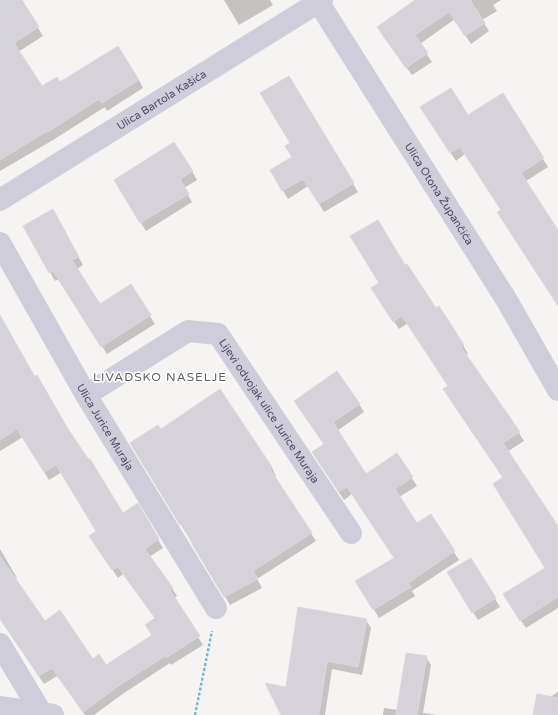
<svg xmlns="http://www.w3.org/2000/svg" width="558" height="715" font-family="'Varela Round',sans-serif">
<rect width="100%" height="100%" fill="#f5f4f3"/>
<!-- shadow -->
<path fill="#0003" d="M 0,0 L 21,0 L 43,36 L 18,52 L 41,87 L 60,83 L 139,80 L 143,88 L 107,111 L 105,107 L 53,140 L 0,171 Z
M 224,0 L 270,0 L 273,5 L 239,25 Z
M 417,0 L 501,0 L 493,5 L 497,11 L 482,20 L 489,31 L 471,44 L 455,19 L 420,44 L 432,62 L 412,75 L 383,36 Z
M 289,77 L 358,192 L 324,212 L 308,186 L 288,199 L 271,171 L 293,158 Z
M 502,94 L 548,167 L 526,181 L 558,232 L 558,303 L 502,210 L 465,154 L 456,161 L 426,116 L 468,116 Z
M 192,171 L 197,180 L 184,188 L 192,202 L 146,231 L 120,189 Z
M 53,211 L 83,265 L 77,269 L 100,305 L 130,285 L 155,324 L 107,354 L 59,279 L 55,281 L 25,227 Z
M 405,267 L 463,345 L 468,354 L 465,355 L 519,433 L 524,441 L 507,452 L 558,528 L 558,608 L 526,628 L 509,603 L 546,568 L 503,478 L 449,398 L 449,387 L 408,323 L 399,329 L 377,297 Z
M 0,334 L 34,378 L 122,515 L 137,505 L 163,548 L 149,557 L 172,588 L 177,596 L 174,598 L 203,645 L 171,665 L 170,663 L 124,693 L 94,715 L 85,715 L 57,676 L 44,684 L 0,619 L 0,549 L 17,578 L 15,579 L 45,622 L 93,660 L 106,667 L 153,636 L 156,619 L 123,574 L 118,578 L 95,544 L 97,531 L 62,472 L 49,480 L 23,437 L 0,451 Z
M 220,391 L 272,468 L 276,476 L 274,477 L 316,541 L 257,579 L 262,588 L 230,605 L 187,532 L 186,533 L 136,451 L 160,430 Z
M 359,404 L 364,412 L 337,431 L 366,475 L 396,454 L 417,486 L 399,497 L 417,524 L 430,515 L 459,560 L 412,591 L 415,596 L 379,618 L 357,581 L 395,558 L 352,494 L 344,500 L 318,461 L 325,445 L 300,409 Z
M 471,559 L 500,607 L 478,620 L 453,581 Z
M 366,620 L 371,628 L 362,675 L 332,669 L 325,715 L 283,715 L 287,688 Z
M 426,657 L 431,665 L 423,713 L 437,715 L 383,715 L 384,708 L 398,710 Z
M 558,692 L 558,715 L 534,715 L 550,697 Z"/>
<!-- building -->
<path fill="#d5d2da" stroke="#dad7de" d="M 0,0 L 22,0 L 39,27 L 14,43 L 42,86 L 57,77 L 60,82 L 118,46 L 139,80 L 102,103 L 99,99 L 48,132 L 47,131 L 0,160 Z
M 415,0 L 470,0 L 485,23 L 465,36 L 449,12 L 415,35 L 428,53 L 406,68 L 377,27 Z
M 289,76 L 354,183 L 319,204 L 303,179 L 282,191 L 270,170 L 292,157 L 285,146 L 290,143 L 260,93 Z
M 451,88 L 468,115 L 503,93 L 544,158 L 521,173 L 558,230 L 558,306 L 497,212 L 501,210 L 460,147 L 450,153 L 420,107 Z
M 174,142 L 193,171 L 180,179 L 189,194 L 140,223 L 114,180 Z
M 53,209 L 79,257 L 72,260 L 100,304 L 131,284 L 151,315 L 101,347 L 53,271 L 49,273 L 23,226 Z
M 378,220 L 405,265 L 407,264 L 436,308 L 439,306 L 464,345 L 461,347 L 520,432 L 503,443 L 558,526 L 558,597 L 520,621 L 503,594 L 545,568 L 493,484 L 503,477 L 443,389 L 448,386 L 402,316 L 393,322 L 371,288 L 379,283 L 350,236 Z
M 0,315 L 35,377 L 37,375 L 68,429 L 89,460 L 90,459 L 123,513 L 138,503 L 159,539 L 145,549 L 173,588 L 170,590 L 200,636 L 166,658 L 165,656 L 120,685 L 83,712 L 52,668 L 39,676 L 0,619 L 0,556 L 45,621 L 60,610 L 93,659 L 99,654 L 106,665 L 152,635 L 145,625 L 155,618 L 118,567 L 112,570 L 89,536 L 96,531 L 56,465 L 44,472 L 17,429 L 0,440 Z
M 337,371 L 360,404 L 333,422 L 366,474 L 397,453 L 413,477 L 395,489 L 417,523 L 431,514 L 455,551 L 408,583 L 411,587 L 373,610 L 355,581 L 394,558 L 347,487 L 339,492 L 312,452 L 324,444 L 294,401 Z
M 220,389 L 272,467 L 270,469 L 312,533 L 253,571 L 258,579 L 224,597 L 195,549 L 182,524 L 180,525 L 130,443 L 158,425 L 161,429 Z
M 471,558 L 496,598 L 472,613 L 447,572 Z
M 298,607 L 367,619 L 358,667 L 327,661 L 319,715 L 281,715 L 265,683 L 286,687 Z
M 406,653 L 427,656 L 417,715 L 396,715 Z
M 537,694 L 558,698 L 558,715 L 533,715 Z"/>
<g fill="none" stroke-linecap="round" stroke-linejoin="round">
<!-- path -->
<path stroke="#7cb8cd" stroke-width="2.5" stroke-dasharray="3 2" stroke-linecap="butt" d="M 195,715 L 212,631"/>
<!-- minor -->
<g stroke="#d0cddb" stroke-width="22">
<path id="s1" d="M 0,200 L 322,0"/>
<path id="s2" d="M 0,243 L 86,395 L 216,608"/>
<path id="s3" d="M 86,395 L 188,331 L 218,334 L 351,533"/>
<path d="M 0,644 L 42,714"/>
</g>
<!-- tertiary -->
<g stroke="#d0cddb" stroke-width="22">
<path id="s4" d="M 317,0 L 506,299 L 558,390"/>
<path d="M 0,707 L 53,715"/>
</g>
</g>
<g text-anchor="middle" stroke-width="3.5" stroke-linejoin="round" paint-order="stroke">
<!-- street labels -->
<g font-size="11" fill="#4f4a60" stroke="#fff">
<text dy="4" stroke="none"><textPath href="#s1" startOffset="190">Ulica Bartola Kašića</textPath></text>
<text dy="4" stroke="none"><textPath href="#s4" startOffset="229">Ulica Otona Župančića</textPath></text>
<text dy="4" stroke="none"><textPath href="#s3" startOffset="243">Lijevi odvojak ulice Jurice Muraja</textPath></text>
<text dy="4" stroke="none"><textPath href="#s2" startOffset="212">Ulica Jurice Muraja</textPath></text>
</g>
<!-- neighbourhood labels -->
<g font-size="12" letter-spacing="1" fill="#625f67" stroke="#fff">
<text x="160" y="381">LIVADSKO NASELJE</text>
</g>
</g>
</svg>
